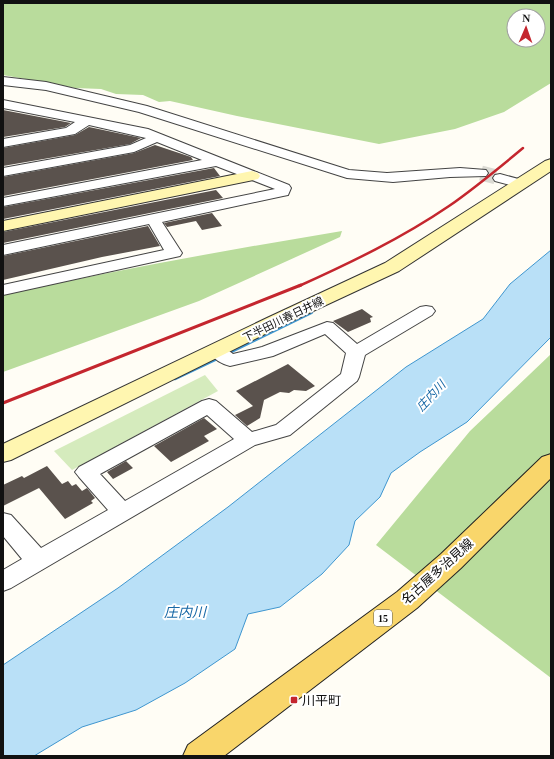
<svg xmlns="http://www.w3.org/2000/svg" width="554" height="759" font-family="'Times New Roman','Noto Sans JP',serif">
<rect width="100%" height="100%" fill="#fffdf5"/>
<!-- green -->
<path fill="#d5ebbd" d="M 205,375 L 218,391 L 72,470 L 54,451 Z"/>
<!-- forest -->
<path fill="#b9dc9c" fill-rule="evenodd" d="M 3,3 L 551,3 L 551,83 L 504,112 L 455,129 L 379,144 L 237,116 L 170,101 L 159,102 L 143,95 L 116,94 L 101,89 L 75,88 L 3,75 ZM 514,16 L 538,16 L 538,40 L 514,40 Z
M 342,231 L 340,237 L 199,301 L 3,372 L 3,295 C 115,270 228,250 342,231 Z
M 551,354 L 551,678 L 376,545 L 470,431 Z"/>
<!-- water -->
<path fill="#b9e0f7" stroke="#3f96cf" d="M 551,250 L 551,337 L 467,422 L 420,452 L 391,473 L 380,497 L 355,521 L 349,545 L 322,574 L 280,607 L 248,614 L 235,649 L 185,683 L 136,710 L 82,727 L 34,756 L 3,756 L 3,665 L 118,588 L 228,507 L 406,367 L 483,319 L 510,284 Z"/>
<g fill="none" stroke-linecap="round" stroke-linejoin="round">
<!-- stream -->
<path stroke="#3f96cf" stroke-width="4.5" d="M 229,352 L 311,312
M 175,378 L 217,358"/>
</g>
<!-- building -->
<path fill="#5a524d" d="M 3,110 L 71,123 L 65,127 L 3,137 Z
M 89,127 L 141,138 L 130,144 L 3,166 L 3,148 L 75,135 Z
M 155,145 L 191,157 L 193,160 L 3,196 L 3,177 L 134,153 Z
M 214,168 L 220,176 L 3,219 L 3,207 Z
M 216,190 L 223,198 L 3,243 L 3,232 Z
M 212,213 L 222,226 L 202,230 L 196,221 L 167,227 L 164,223 Z
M 148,226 L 160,246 L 102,257 L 3,280 L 3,256 Z
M 362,309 L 373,317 L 370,318 L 371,322 L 348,332 L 333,321 Z
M 288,364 L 315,386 L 306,391 L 294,390 L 289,393 L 280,392 L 264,400 L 260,418 L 247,426 L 235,415 L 253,406 L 236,391 Z
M 204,418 L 217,429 L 204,436 L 209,441 L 171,462 L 154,446 Z
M 126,461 L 133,468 L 113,479 L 107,472 Z
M 47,466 L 62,484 L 68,481 L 72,486 L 76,484 L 82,491 L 87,488 L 95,498 L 91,501 L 93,503 L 65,519 L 39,488 L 3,506 L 3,485 L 22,476 L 24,478 Z"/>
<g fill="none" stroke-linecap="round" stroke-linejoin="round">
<!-- street-tunnel -->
<path stroke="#dbdad3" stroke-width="15" stroke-dasharray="15 8" stroke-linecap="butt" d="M 481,173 L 500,178"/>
<defs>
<path id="street" d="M 3,77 L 46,82 L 147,106 L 349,170 L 387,173 L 460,168 L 486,170 L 488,173 L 486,176 L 450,177 L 393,182 L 347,178 L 139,112 L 46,90 L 3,85 Z
M 3,100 L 148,129 L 289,185 L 291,188 L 288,195 L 283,196 L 162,222 L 182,253 L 180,256 L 3,295 L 3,285 L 164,250 L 149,224 L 3,255 L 3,245 L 275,189 L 216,166 L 3,206 L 3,198 L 202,160 L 157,142 L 134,152 L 3,176 L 3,168 L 130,145 L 146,138 L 89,125 L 75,134 L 3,147 L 3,139 L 66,128 L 75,122 L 3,108 Z
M 500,174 L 526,181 L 528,184 L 526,187 L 521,188 L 495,181 L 493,178 L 495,175 Z
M 426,306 L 432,307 L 435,311 L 432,315 L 365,355 L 359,377 L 357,381 L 290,435 L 255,445 L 11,588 L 3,591 L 3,570 L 22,559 L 3,536 L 3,513 L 11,515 L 41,548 L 108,510 L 79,477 L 75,472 L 79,467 L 202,401 L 209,399 L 216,401 L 252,432 L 276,425 L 341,374 L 346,353 L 325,334 L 273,356 L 230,366 C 221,364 213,358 208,351 L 211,347 C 220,344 225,348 233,354 L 262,347 L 327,322 L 333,323 L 357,344 L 420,307 ZM 207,415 L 234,439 L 125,501 L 100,474 Z"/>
<path id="secondary" d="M 551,159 L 551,171 L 399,271 L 281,326 L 11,460 L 3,462 L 3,444 L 267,318 L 385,263 L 545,161 Z
M 252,171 L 258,173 L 260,176 L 258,179 L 3,231 L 3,221 Z"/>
<path id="primary" d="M 551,454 L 551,478 L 461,568 L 417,608 L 224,756 L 183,756 L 188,745 L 397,592 L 441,554 L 542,457 Z"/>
</defs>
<!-- street casing -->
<use href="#street" stroke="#444" stroke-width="2"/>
<!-- secondary casing -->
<use href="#secondary" stroke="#333" stroke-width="2"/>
<!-- primary casing -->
<use href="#primary" stroke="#222" stroke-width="2"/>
<!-- street -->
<use href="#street" fill="#fff" fill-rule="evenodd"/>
<!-- secondary -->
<use href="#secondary" fill="#fff6b0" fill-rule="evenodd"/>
<!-- primary -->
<use href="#primary" fill="#f9d66b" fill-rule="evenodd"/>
<!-- rail-far1 -->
<path stroke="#c4262e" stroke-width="2.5" d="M 299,286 C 350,263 402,238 449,206 C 475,188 499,168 523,148"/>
<!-- rail -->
<path stroke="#c4262e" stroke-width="3" d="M 3,403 L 301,285"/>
</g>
<!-- markers -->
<rect fill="#c4262e" stroke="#fff" stroke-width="1.5" x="290" y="696" width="8" height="8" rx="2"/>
<g text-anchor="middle" stroke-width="4" stroke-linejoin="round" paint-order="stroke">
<!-- shield labels -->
<rect fill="#fff" stroke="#585858" stroke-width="1" x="374" y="610" width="18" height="16" rx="3"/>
<g font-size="10" font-weight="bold" fill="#111">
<text x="383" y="622">15</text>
</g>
<!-- street labels -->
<g font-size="11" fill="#111" stroke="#fff">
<text transform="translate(283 319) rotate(-26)" y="4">下半田川春日井線</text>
</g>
<!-- water labels -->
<g font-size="12" font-style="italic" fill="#1768a6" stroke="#fff">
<text transform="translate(431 396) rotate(-47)" y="4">庄内川</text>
</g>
<!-- near-street labels -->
<g font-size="13" fill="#111" stroke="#fff">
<text transform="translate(437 571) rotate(-42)" y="5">名古屋多治見線</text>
</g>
<!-- near-poi labels -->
<g font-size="13" fill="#111" stroke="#fff" text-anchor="start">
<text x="302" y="705">川平町</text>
</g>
<!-- near-water labels -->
<g font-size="14" font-style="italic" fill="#1768a6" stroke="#fff">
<text x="185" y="617">庄内川</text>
</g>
</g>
<!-- border -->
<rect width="554" height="759" fill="none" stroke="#111111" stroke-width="8"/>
<!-- north arrow -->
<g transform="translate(526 28) rotate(2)"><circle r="19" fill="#ffffff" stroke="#a0a0a0"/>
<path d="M0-3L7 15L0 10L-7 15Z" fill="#c4262e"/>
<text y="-6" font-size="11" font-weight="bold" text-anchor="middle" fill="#111111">N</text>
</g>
</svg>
